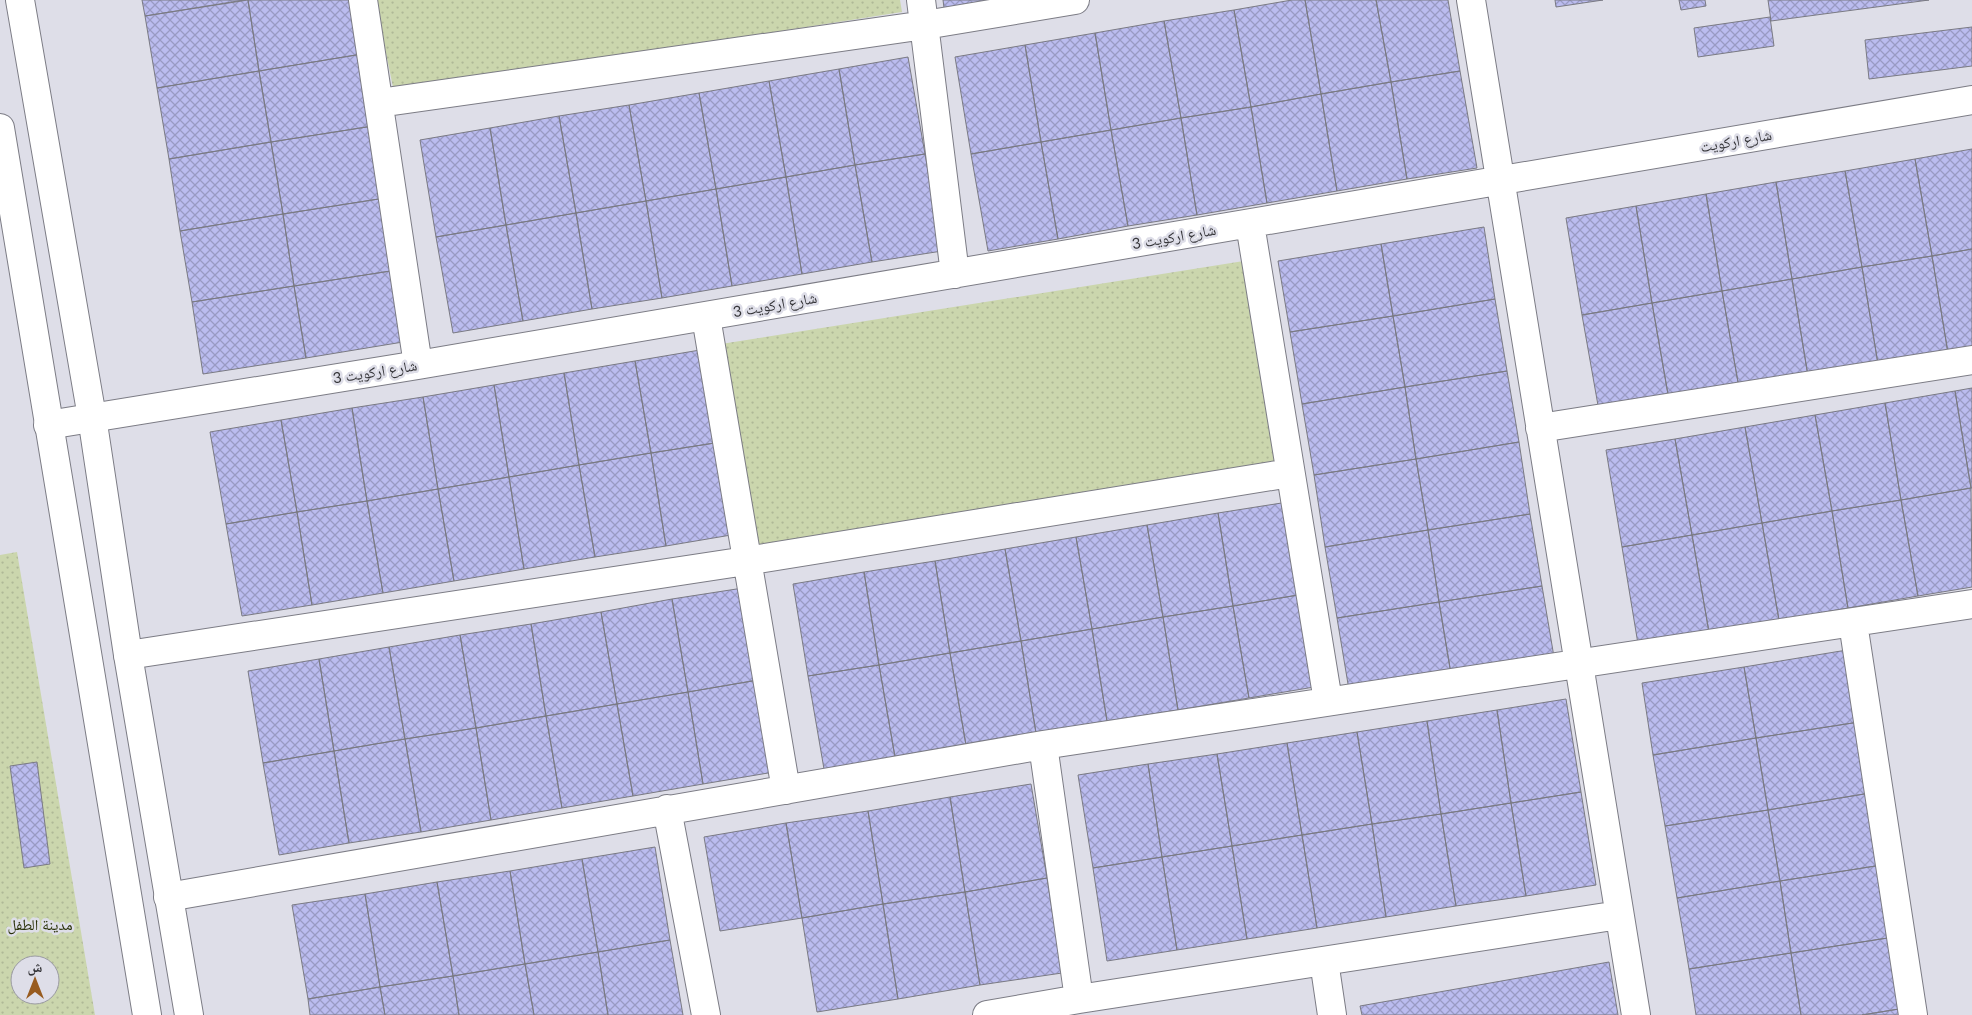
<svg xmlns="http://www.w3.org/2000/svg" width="1972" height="1015" font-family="Lato,'Noto Naskh Arabic',sans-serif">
<defs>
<pattern id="green-dots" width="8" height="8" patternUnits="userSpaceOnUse" patternTransform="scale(1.25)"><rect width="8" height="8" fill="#cbd6ad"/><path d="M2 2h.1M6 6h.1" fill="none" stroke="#afb896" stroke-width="1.8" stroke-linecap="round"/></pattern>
<pattern id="building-cross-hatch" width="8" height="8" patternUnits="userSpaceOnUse" patternTransform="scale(1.25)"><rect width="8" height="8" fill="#bbbcef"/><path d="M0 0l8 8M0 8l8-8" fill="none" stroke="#999ac3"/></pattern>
</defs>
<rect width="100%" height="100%" fill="#dedee8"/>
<!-- green -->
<path fill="url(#green-dots)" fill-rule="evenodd" d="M 375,0 L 900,0 L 902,12 L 394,92 Z
M 1250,260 L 1282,465 L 756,549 L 721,344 Z
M 17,552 L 95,1015 L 0,1015 L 0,555 ZM 20,965 L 50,965 L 50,995 L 20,995 Z"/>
<!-- building -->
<path fill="url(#building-cross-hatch)" stroke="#7a7a83" d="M 142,0 L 244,0 L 145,16 Z
M 248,0 L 353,0 L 362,54 L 259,71 Z
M 248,0 L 259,71 L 157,88 L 145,16 Z
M 943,0 L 989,0 L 944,8 Z
M 1292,0 L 1305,0 L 1321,94 L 1251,107 L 1234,10 Z
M 1305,0 L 1376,0 L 1391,82 L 1321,94 Z
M 1376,0 L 1448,0 L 1460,71 L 1391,82 Z
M 1555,0 L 1603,0 L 1556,7 Z
M 1679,0 L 1705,0 L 1706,6 L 1681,10 Z
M 1768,0 L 1929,0 L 1771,21 Z
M 1234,10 L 1251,107 L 1181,118 L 1164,21 Z
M 1770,17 L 1774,46 L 1698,57 L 1694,28 Z
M 1164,21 L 1181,118 L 1111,130 L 1095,33 Z
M 1972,27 L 1972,66 L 1869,79 L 1865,40 Z
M 1095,33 L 1111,130 L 1041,142 L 1025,45 Z
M 1025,45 L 1041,142 L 971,154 L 955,57 Z
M 362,54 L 373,126 L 271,142 L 259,71 Z
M 908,57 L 925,154 L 855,165 L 839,69 Z
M 839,69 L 855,165 L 786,177 L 769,81 Z
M 259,71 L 271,142 L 169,159 L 157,88 Z
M 1460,71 L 1477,168 L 1407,179 L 1391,82 Z
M 769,81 L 786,177 L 716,189 L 699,93 Z
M 1391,82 L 1407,179 L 1337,191 L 1321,94 Z
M 699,93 L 716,189 L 646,201 L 629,105 Z
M 1321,94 L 1337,191 L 1267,203 L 1251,107 Z
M 629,105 L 646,201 L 576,213 L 559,116 Z
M 1251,107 L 1267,203 L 1197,215 L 1181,118 Z
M 559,116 L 576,213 L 506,225 L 490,128 Z
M 1181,118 L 1197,215 L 1128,226 L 1111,130 Z
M 373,126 L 385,198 L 283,214 L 271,142 Z
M 490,128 L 506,225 L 436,237 L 420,140 Z
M 1111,130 L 1128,226 L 1058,239 L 1041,142 Z
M 271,142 L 283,214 L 180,231 L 169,159 Z
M 1041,142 L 1058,239 L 988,251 L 971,154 Z
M 1972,149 L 1972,249 L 1932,256 L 1915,159 Z
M 925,154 L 942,251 L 872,262 L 855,165 Z
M 1915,159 L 1932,256 L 1862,267 L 1845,171 Z
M 855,165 L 872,262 L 802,274 L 786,177 Z
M 1845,171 L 1862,267 L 1792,279 L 1776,182 Z
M 786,177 L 802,274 L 732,286 L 716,189 Z
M 1776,182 L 1792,279 L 1722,291 L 1706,194 Z
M 716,189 L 732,286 L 662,298 L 646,201 Z
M 1706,194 L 1722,291 L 1652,303 L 1636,206 Z
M 385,198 L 397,270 L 294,286 L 283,214 Z
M 646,201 L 662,298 L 592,309 L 576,213 Z
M 1636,206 L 1652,303 L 1582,315 L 1566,218 Z
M 576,213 L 592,309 L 523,321 L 506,225 Z
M 283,214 L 294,286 L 192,302 L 180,231 Z
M 506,225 L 523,321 L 453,333 L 436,237 Z
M 1484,227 L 1495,299 L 1393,316 L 1381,244 Z
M 1381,244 L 1393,316 L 1290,332 L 1278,261 Z
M 1972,249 L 1972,348 L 1948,353 L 1932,256 Z
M 1932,256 L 1948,353 L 1878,364 L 1862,267 Z
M 1862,267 L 1878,364 L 1808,376 L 1792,279 Z
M 397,270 L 409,341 L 306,358 L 294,286 Z
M 1792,279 L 1808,376 L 1739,388 L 1722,291 Z
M 294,286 L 306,358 L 203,374 L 192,302 Z
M 1722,291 L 1739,388 L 1669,400 L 1652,303 Z
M 1495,299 L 1507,371 L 1405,387 L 1393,316 Z
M 1652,303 L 1669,400 L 1599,411 L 1582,315 Z
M 1393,316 L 1405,387 L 1302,404 L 1290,332 Z
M 706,349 L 721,442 L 651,453 L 635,361 Z
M 635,361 L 651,453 L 579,465 L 564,373 Z
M 1507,371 L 1519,442 L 1416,459 L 1405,387 Z
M 564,373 L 579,465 L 509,477 L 494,385 Z
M 494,385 L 509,477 L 438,489 L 423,397 Z
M 1405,387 L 1416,459 L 1314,475 L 1302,404 Z
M 1972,388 L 1972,488 L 1971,488 L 1955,391 Z
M 1955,391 L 1971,488 L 1901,500 L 1885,403 Z
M 423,397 L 438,489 L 367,501 L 352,408 Z
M 1885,403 L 1901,500 L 1832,511 L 1815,415 Z
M 352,408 L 367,501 L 297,512 L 281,420 Z
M 1815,415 L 1832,511 L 1762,523 L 1745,427 Z
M 281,420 L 297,512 L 226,524 L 210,432 Z
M 1745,427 L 1762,523 L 1692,535 L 1675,439 Z
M 1675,439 L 1692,535 L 1622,547 L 1606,450 Z
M 721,442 L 737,534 L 666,546 L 651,453 Z
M 1519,442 L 1530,514 L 1428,530 L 1416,459 Z
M 651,453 L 666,546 L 595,557 L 579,465 Z
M 1416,459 L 1428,530 L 1325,547 L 1314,475 Z
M 579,465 L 595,557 L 524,569 L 509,477 Z
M 509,477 L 524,569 L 454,581 L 438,489 Z
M 1971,488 L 1972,587 L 1918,596 L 1901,500 Z
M 438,489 L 454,581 L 383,593 L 367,501 Z
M 1901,500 L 1918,596 L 1848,608 L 1832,511 Z
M 367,501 L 383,593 L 312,605 L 297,512 Z
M 1288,502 L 1304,594 L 1233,606 L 1218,513 Z
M 1832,511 L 1848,608 L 1779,620 L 1762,523 Z
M 297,512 L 312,605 L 242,616 L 226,524 Z
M 1218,513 L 1233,606 L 1163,617 L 1147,525 Z
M 1530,514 L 1542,586 L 1439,602 L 1428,530 Z
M 1762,523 L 1779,620 L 1709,632 L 1692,535 Z
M 1147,525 L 1163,617 L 1092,629 L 1076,537 Z
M 1428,530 L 1439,602 L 1337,618 L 1325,547 Z
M 1692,535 L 1709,632 L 1638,644 L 1622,547 Z
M 1076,537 L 1092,629 L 1021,641 L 1005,549 Z
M 1005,549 L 1021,641 L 950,653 L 935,561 Z
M 935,561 L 950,653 L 879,665 L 864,572 Z
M 864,572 L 879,665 L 808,676 L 793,584 Z
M 1542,586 L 1554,657 L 1451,674 L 1439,602 Z
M 743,588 L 758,680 L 688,692 L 672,599 Z
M 1304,594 L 1320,686 L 1249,698 L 1233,606 Z
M 672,599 L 688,692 L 617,704 L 601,612 Z
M 1439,602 L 1451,674 L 1349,690 L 1337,618 Z
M 1233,606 L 1249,698 L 1178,710 L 1163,617 Z
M 601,612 L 617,704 L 546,716 L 531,624 Z
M 1163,617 L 1178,710 L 1107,721 L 1092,629 Z
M 531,624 L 546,716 L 476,728 L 460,635 Z
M 1092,629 L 1107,721 L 1036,733 L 1021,641 Z
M 460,635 L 476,728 L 405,739 L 389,647 Z
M 1021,641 L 1036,733 L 966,745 L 950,653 Z
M 389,647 L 405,739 L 334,751 L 319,659 Z
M 1847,650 L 1859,722 L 1756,738 L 1744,667 Z
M 950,653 L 966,745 L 895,757 L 879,665 Z
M 319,659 L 334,751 L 263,763 L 248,671 Z
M 879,665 L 895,757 L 824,769 L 808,676 Z
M 1744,667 L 1756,738 L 1653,755 L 1642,683 Z
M 758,680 L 774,772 L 703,784 L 688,692 Z
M 688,692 L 703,784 L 633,796 L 617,704 Z
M 1566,699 L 1581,792 L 1511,803 L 1497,710 Z
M 617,704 L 633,796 L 562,808 L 546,716 Z
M 1497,710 L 1511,803 L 1441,814 L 1427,721 Z
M 546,716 L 562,808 L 491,820 L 476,728 Z
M 1427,721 L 1441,814 L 1372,824 L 1357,732 Z
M 1859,722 L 1870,793 L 1768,810 L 1756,738 Z
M 476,728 L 491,820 L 421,832 L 405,739 Z
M 1357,732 L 1372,824 L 1302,835 L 1287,743 Z
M 1756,738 L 1768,810 L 1665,826 L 1653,755 Z
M 405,739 L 421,832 L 349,843 L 334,751 Z
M 1287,743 L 1302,835 L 1232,846 L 1217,754 Z
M 334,751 L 349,843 L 279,855 L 263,763 Z
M 1217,754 L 1232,846 L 1162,857 L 1148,764 Z
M 37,762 L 50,864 L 24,868 L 10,766 Z
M 1148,764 L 1162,857 L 1093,868 L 1078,775 Z
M 1031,784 L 1047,878 L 965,892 L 950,797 Z
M 1581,792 L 1596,885 L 1526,896 L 1511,803 Z
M 1870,793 L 1882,865 L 1780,881 L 1768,810 Z
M 950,797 L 965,892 L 883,904 L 868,811 Z
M 1511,803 L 1526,896 L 1456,906 L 1441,814 Z
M 1768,810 L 1780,881 L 1677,898 L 1665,826 Z
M 868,811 L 883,904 L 802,918 L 786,823 Z
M 1441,814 L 1456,906 L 1386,917 L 1372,824 Z
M 786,823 L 802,918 L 720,931 L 704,837 Z
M 1372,824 L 1386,917 L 1317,928 L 1302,835 Z
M 1302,835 L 1317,928 L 1247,939 L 1232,846 Z
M 1232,846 L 1247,939 L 1177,950 L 1162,857 Z
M 655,847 L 670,940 L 598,952 L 582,859 Z
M 1162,857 L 1177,950 L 1107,961 L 1093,868 Z
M 582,859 L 598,952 L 525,964 L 510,871 Z
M 1882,865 L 1894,937 L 1791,953 L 1780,881 Z
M 510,871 L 525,964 L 453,976 L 437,882 Z
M 1047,878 L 1062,973 L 980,985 L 965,892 Z
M 1780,881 L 1791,953 L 1689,969 L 1677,898 Z
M 437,882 L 453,976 L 380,987 L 365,894 Z
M 965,892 L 980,985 L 898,999 L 883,904 Z
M 365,894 L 380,987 L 308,999 L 292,905 Z
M 883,904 L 898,999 L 817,1012 L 802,918 Z
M 1894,937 L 1905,1008 L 1862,1015 L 1801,1015 L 1791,953 Z
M 670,940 L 683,1015 L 608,1015 L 598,952 Z
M 598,952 L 608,1015 L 534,1015 L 525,964 Z
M 1791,953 L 1801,1015 L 1696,1015 L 1689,969 Z
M 1609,962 L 1618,1015 L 1362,1015 L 1360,1006 Z
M 525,964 L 534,1015 L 459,1015 L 453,976 Z
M 453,976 L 459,1015 L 385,1015 L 380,987 Z
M 380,987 L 385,1015 L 310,1015 L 308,999 Z
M 1905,1008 L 1906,1015 L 1862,1015 Z"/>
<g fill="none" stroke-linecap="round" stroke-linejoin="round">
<defs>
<path id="minor" d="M 363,0 L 418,365
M 921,0 L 955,274
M 1471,0 L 1636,1015
M 379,103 L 925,25 L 1075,0
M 1250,224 L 1328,701
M 706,317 L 786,790
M 48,425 L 418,365 L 1972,100
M 1540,428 L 1972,360
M 1853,623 L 1913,1015
M 128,655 L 746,561 L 1290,473
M 1043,745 L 1079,999
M 667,809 L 706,1015
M 168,897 L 1043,745 L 1972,604
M 1324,961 L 1332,1015
M 987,1015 L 1079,999 L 1619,915"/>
<path id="tertiary" d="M 20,0 L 92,417 L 128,655 L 189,1015
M 0,128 L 147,1015"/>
</defs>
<!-- minor casing -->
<use href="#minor" stroke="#7c7c85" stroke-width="30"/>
<!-- tertiary casing -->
<use href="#tertiary" stroke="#7c7c85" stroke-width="30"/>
<!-- minor -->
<use href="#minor" stroke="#fff" stroke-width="28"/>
<!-- tertiary -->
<use href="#tertiary" stroke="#fff" stroke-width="28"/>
</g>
<g text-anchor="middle" stroke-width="5" stroke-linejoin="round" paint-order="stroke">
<!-- street labels -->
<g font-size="15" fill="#36363a" stroke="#dedee8">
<text transform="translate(1736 141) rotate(-10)" y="5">شارع اركويت</text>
<text transform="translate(1174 237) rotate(-10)" y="5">شارع اركويت 3</text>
<text transform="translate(775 305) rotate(-10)" y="5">شارع اركويت 3</text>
<text transform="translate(375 372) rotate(-9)" y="5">شارع اركويت 3</text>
</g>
<!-- park labels -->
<g font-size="15" fill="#293108" stroke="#dedee8">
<text x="40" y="930">مدينة الطفل</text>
</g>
</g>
<!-- north arrow -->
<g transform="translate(35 980)"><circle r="24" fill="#dedee8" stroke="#9b9ba2"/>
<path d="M0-4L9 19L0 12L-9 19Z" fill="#985b1f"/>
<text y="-8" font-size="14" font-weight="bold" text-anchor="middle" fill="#36363a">ش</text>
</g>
</svg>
